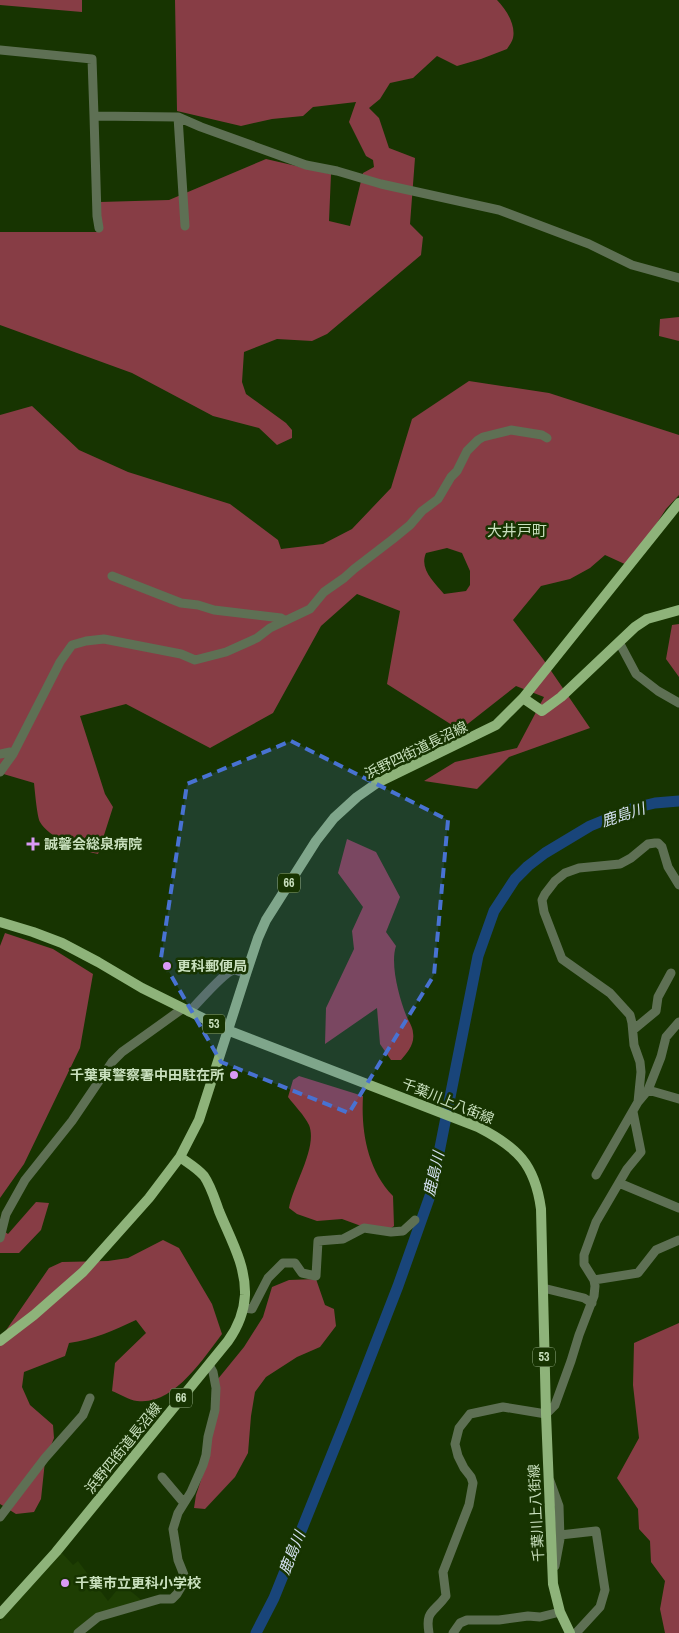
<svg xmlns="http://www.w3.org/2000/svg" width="679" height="1633" font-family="'Archivo Narrow','Noto Sans JP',sans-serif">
<rect width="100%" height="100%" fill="#173401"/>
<!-- built -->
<path fill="#1e3e03" d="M 62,1553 L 73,1565 L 78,1561 L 108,1601 L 122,1584 L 145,1603 L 95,1618 L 75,1633 L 0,1633 L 0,1621 Z"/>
<!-- forest -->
<path fill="#873d45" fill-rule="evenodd" d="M 0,0 L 82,0 L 82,12 L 0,5 Z
M 175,0 L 497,0 C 506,9 516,25 513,38 C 512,42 509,46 507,49 L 481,59 L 457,66 L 437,56 L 413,78 L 390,83 L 380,99 L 369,108 L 379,118 L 389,148 L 415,158 L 410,224 L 423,237 L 421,255 L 327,334 L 312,341 L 277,339 L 244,352 L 242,382 L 246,394 L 286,423 L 292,430 L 292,438 L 277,445 L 259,428 L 213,416 L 132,373 L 0,325 L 0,232 L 99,232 L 100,202 L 169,200 L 266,159 L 331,174 L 329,221 L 350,226 L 363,173 L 374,167 L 373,160 L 366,156 L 349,122 L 356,102 L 313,107 L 303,116 L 272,119 L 241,126 L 177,111 Z
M 679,317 L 679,341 L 659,336 L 660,319 Z
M 469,381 L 549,393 L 679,435 L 679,495 L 666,509 L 629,566 L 605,555 L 590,568 L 570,579 L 541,586 L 513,620 L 543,659 L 590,728 L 509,757 L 477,789 L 424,781 L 455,762 L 517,748 L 544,697 L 516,686 L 460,730 L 387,684 L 400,611 L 357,594 L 321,626 L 273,713 L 210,748 L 126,704 L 80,716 L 105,794 L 113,807 L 98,854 C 82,851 48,837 40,822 C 37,816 35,792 34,783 L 0,773 L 0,415 L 32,406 L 79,450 L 128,472 L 230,504 L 278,540 L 281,549 L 323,544 L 352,529 L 391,488 L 412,419 ZM 447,548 L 462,553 L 470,571 L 470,585 L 466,591 L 444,594 C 434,582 419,569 426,553 Z
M 679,624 L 679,677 L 666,659 L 672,625 Z
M 347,839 L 376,852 L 400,897 L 386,932 L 396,946 C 390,964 399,997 406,1015 C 408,1020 413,1027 413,1033 C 415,1044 407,1053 401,1060 L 391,1060 L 380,1044 L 377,1008 L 325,1044 L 326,1008 L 354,949 L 352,931 L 363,907 L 338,873 Z
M 5,933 L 53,949 L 93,974 L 80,1048 L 24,1164 L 0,1198 L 0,946 Z
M 299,1076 L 363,1096 C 361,1131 367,1169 393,1196 L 394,1226 L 383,1234 L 342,1219 L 317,1221 L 297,1214 L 289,1208 C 293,1185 318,1147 309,1125 C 304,1115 295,1106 288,1097 L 293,1080 Z
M 36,1202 L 49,1203 L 41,1230 L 19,1253 L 0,1253 L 0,1228 L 8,1234 Z
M 163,1240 L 179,1248 L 212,1304 L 222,1334 C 203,1359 173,1406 137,1401 C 129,1400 120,1394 112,1391 L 115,1363 L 146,1333 L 136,1320 C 114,1330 93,1340 69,1343 L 65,1356 L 24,1372 L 22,1387 L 30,1405 L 53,1425 L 54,1438 L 45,1461 L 41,1499 L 34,1512 L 16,1514 L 0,1504 L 0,1339 L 49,1268 L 62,1262 L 108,1261 L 128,1258 Z
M 316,1279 L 325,1305 L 334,1309 L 336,1326 L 320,1347 L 297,1357 L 266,1377 L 255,1392 L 251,1416 L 248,1453 L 235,1477 L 205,1509 L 194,1508 L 196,1495 L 209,1456 L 213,1385 L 244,1347 L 263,1317 L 272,1287 L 289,1280 Z
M 679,1323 L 679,1633 L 665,1633 L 660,1609 L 665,1581 L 651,1562 L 650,1541 L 639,1529 L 638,1509 L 617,1478 L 639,1438 L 633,1385 L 634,1343 Z"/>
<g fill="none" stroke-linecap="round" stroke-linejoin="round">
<!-- river -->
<path stroke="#19457a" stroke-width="11" d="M 256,1633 L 274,1598 L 347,1417 L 398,1286 L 431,1193 L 478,956 L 494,911 L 515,879 L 528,866 L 545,853 L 590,826 L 634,808 L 655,803 L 679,801"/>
<!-- minor -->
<path stroke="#5e7054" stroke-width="9" d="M 0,50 L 92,59 L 94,116 L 178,117 L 201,127 L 306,165 L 337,171 L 381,184 L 499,210 L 589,244 L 632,265 L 679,278
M 94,116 L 97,216 L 99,228
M 178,117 L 185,226
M 112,576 L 181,603 L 198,605 L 214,610 L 281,618 L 284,620
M 619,642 L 636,674 L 658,691 L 679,703
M 0,754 L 10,752 L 13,754
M 0,772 L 13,754 L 60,662 L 72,645 L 86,641 L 104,639 L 181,654 L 195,660 L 226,652 L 257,638 L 270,628 L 310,609 L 324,592 L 344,578 L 354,569 L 393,539 L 410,525 L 422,511 L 438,499 L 451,477 L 457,471 L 467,451 L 478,440 L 483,437 L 511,430 L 542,435 L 547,438
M 189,1012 C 196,1005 225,971 234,970 C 238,970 242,973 246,974
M 633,1030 L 656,1011 L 658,997 L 671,973
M 648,1090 L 679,1099
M 638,1102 L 641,1072 L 640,1062 L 634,1045 L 632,1023 L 630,1015 L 610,993 L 562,959 L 544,912 L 542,900 L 545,894 L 555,881 L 565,873 L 579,868 L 620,864 L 631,858 L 648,844 L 655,843 L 658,843 L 662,847 L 668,867 L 679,885
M 596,1175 L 638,1102 L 648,1090 L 661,1057 L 666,1037 L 679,1022
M 619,1183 L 679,1208
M 0,1238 L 6,1214 L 25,1180 L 72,1121 L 112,1062 L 122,1052 L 182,1009
M 594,1280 L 638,1273 L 656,1250 L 679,1240
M 543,1288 L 584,1298 L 592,1303
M 244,1308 L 252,1309 L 268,1278 L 283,1263 L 295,1263 L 302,1273 L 316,1276 L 318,1241 L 343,1239 L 364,1228 L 391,1232 L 403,1231 L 415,1220
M 162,1477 L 184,1503
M 550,1481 L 559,1506 L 560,1539 L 555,1566
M 0,1517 L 45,1458 L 83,1415 L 90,1398
M 560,1535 L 596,1531 L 605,1590 L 600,1607 L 576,1633
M 78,1633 L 98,1617 L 160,1599 L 172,1599 L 177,1594 L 183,1584 L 184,1575 L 178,1560 L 173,1529 L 178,1513 L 191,1492 L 203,1465 L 206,1455 L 208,1437 L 215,1410 L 216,1388 L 213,1372 L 209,1365
M 429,1633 C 425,1610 434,1613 446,1596 L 443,1572 L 469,1505 L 473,1483 L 471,1477 L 464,1468 L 458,1456 L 455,1444 L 459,1428 L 470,1414 L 503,1407 L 546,1414 L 555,1405 L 571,1361 L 579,1335 L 594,1296 L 595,1286 L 594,1280 L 584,1264 L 584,1255 L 596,1222 L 627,1169 L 641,1152 L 633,1112
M 453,1633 L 460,1623 L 467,1620 L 499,1620 L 528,1616 L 540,1617 L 560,1612"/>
<!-- major -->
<path stroke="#8eb37a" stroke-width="10" d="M 523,698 L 542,711 L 561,697 L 635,627 L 647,619 L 679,610
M 0,922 L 33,932 L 62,943 L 98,962 L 142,988 L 227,1030 L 478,1127 C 517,1147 535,1164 541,1209 L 546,1414 L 553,1584 L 560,1612 L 570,1633
M 0,1341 L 34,1315 L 83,1272 L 149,1198 L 180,1157 L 199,1120 L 246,974 L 258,938 L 266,920 L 316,841 L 334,818 L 357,797 L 377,783 L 496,725 L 523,698 L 679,503
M 0,1614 L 56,1552 L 228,1341 C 238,1327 244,1313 245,1295 C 246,1265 230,1238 219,1211 C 215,1200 211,1186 204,1176 C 197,1168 188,1163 180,1157"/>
</g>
<!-- marked area -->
<path fill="#4872d2" fill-opacity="0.2" stroke="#4872d2" stroke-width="4" stroke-dasharray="10 6" stroke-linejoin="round" d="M 291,741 L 448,820 L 434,975 L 349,1113 L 221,1062 L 161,958 L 187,784 Z"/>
<!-- markers -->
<g fill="#da9af6" stroke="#173401" stroke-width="2">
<path d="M30.5 836.5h5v5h5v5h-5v5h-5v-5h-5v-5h5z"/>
<circle cx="167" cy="966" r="5"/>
<circle cx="234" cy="1075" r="5"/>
<circle cx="65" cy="1583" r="5"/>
</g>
<g text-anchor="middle" stroke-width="5" stroke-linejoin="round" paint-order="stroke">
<!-- shield labels -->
<g fill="#173401" stroke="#94ac85" stroke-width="1">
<rect x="278" y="873.5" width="22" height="19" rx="4"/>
<rect x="203" y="1014.5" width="22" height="19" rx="4"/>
<rect x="533" y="1347.5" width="22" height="19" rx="4"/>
<rect x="170" y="1388.5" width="22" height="19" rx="4"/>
</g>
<g font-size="12" font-weight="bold" fill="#c9e0be">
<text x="289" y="887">66</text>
<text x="214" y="1028">53</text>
<text x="544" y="1361">53</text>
<text x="181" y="1402">66</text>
</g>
<!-- street labels -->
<g font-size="14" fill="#c9e0be" stroke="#173401">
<text transform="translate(416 750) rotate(-26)" y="5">浜野四街道長沼線</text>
<text transform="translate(448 1101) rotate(22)" y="5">千葉川上八街線</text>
<text transform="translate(123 1448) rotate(-51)" y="5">浜野四街道長沼線</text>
<text transform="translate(536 1513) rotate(-93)" y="5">千葉川上八街線</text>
</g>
<!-- poi labels -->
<g font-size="14" font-weight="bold" fill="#c9e0be" stroke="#173401" text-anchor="start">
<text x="44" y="849">誠馨会総泉病院</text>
<text x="177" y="971">更科郵便局</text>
<text x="224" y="1080" text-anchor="end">千葉東警察署中田駐在所</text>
<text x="75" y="1588">千葉市立更科小学校</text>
</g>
<!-- neighbourhood labels -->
<g font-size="15" fill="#c9e0be" stroke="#173401">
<text x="517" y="536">大井戸町</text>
</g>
<!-- water labels -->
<g font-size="15" font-style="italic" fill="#d5e2f2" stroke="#173401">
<text transform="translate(623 815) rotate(-18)" y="5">鹿島川</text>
<text transform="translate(434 1174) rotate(-77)" y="5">鹿島川</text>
<text transform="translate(292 1553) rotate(-68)" y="5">鹿島川</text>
</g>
</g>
</svg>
